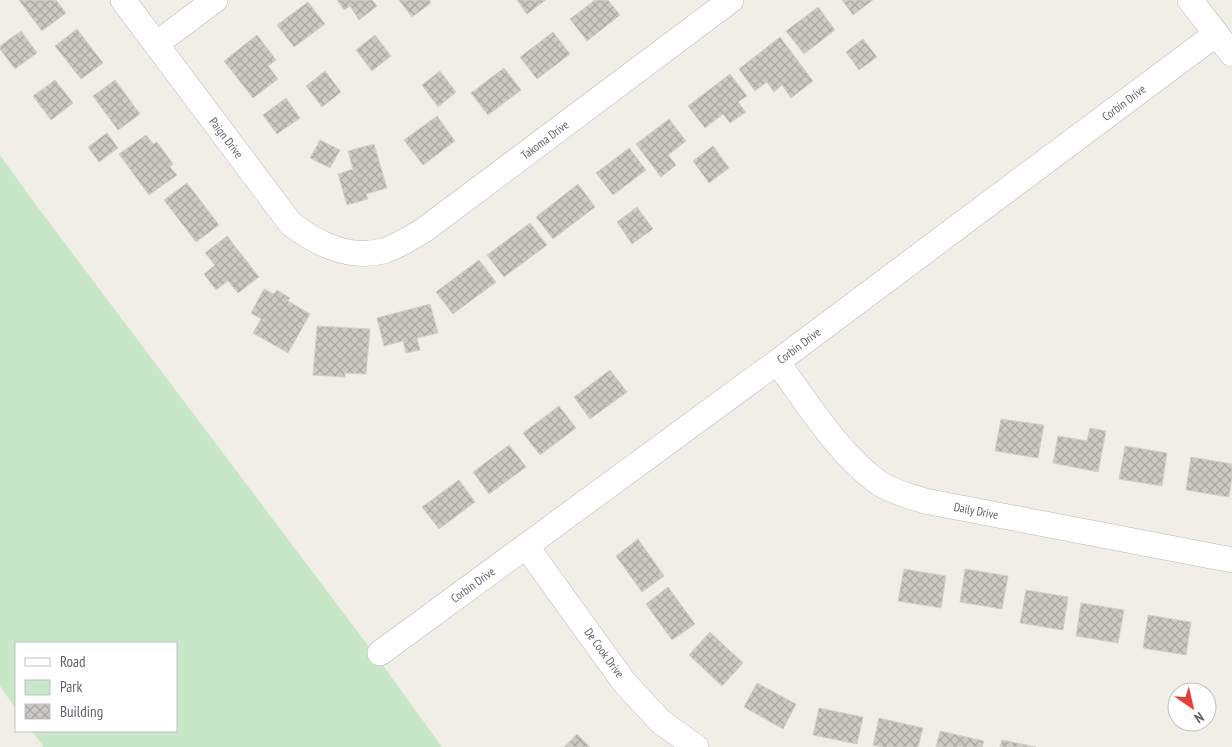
<svg xmlns="http://www.w3.org/2000/svg" width="1232" height="747" font-family="'PT Sans Narrow',sans-serif">
<defs>
<pattern id="building-cross-hatch" width="8" height="8" patternUnits="userSpaceOnUse" patternTransform="scale(1.25)"><rect width="8" height="8" fill="#ccc9c5"/><path d="M0 0l8 8M0 8l8-8" fill="none" stroke="#a9a7a4"/></pattern>
</defs>
<rect width="100%" height="100%" fill="#f1eee8"/>
<!-- green -->
<path fill="#c7e7c6" d="M 0,155 L 39,209 L 382,664 L 442,747 L 44,747 L 32,731 L 176,731 L 176,643 L 16,643 L 16,709 L 0,686 Z"/>
<!-- building -->
<path fill="url(#building-cross-hatch)" stroke="#d5d0c6" d="M 19,0 L 56,0 L 66,13 L 42,31 Z
M 337,0 L 372,0 L 377,6 L 359,20 L 350,6 L 344,10 Z
M 399,0 L 429,0 L 431,3 L 412,17 Z
M 517,0 L 546,0 L 527,14 Z
M 595,0 L 608,0 L 620,15 L 587,41 L 570,19 Z
M 842,0 L 873,0 L 853,15 Z
M 308,2 L 325,24 L 294,47 L 277,25 Z
M 818,7 L 835,30 L 804,54 L 786,31 Z
M 77,29 L 103,63 L 81,79 L 55,46 Z
M 21,31 L 37,53 L 15,69 L 0,49 L 0,46 Z
M 553,32 L 570,54 L 537,79 L 520,57 Z
M 257,35 L 276,60 L 268,66 L 278,79 L 253,98 L 224,61 Z
M 375,35 L 391,56 L 372,71 L 356,50 Z
M 780,37 L 813,81 L 791,98 L 782,85 L 774,92 L 767,82 L 755,91 L 739,69 Z
M 863,39 L 877,57 L 859,70 L 846,52 Z
M 504,68 L 521,90 L 488,115 L 471,93 Z
M 325,71 L 341,92 L 322,107 L 306,86 Z
M 440,71 L 456,92 L 438,107 L 422,85 Z
M 730,74 L 747,96 L 738,102 L 746,112 L 730,123 L 723,114 L 705,128 L 688,106 Z
M 55,80 L 73,103 L 51,120 L 33,96 Z
M 115,80 L 140,114 L 118,130 L 93,96 Z
M 286,98 L 300,118 L 277,134 L 263,115 Z
M 437,116 L 455,141 L 423,165 L 404,140 Z
M 669,119 L 686,141 L 668,155 L 676,165 L 661,177 L 636,144 Z
M 107,133 L 118,148 L 99,162 L 88,147 Z
M 146,135 L 153,144 L 157,142 L 173,164 L 170,167 L 177,175 L 149,195 L 119,154 Z
M 320,140 L 340,150 L 330,168 L 310,158 Z
M 374,144 L 387,188 L 366,194 L 368,199 L 347,205 L 338,174 L 353,169 L 348,151 Z
M 713,146 L 729,168 L 709,183 L 693,161 Z
M 629,148 L 646,170 L 613,195 L 596,173 Z
M 187,183 L 219,225 L 196,242 L 164,200 Z
M 578,184 L 595,207 L 553,239 L 536,217 Z
M 637,207 L 653,229 L 632,244 L 617,222 Z
M 530,223 L 547,245 L 504,277 L 487,255 Z
M 227,236 L 259,277 L 238,293 L 228,281 L 216,290 L 204,274 L 215,265 L 205,253 Z
M 479,260 L 496,282 L 453,314 L 436,292 Z
M 264,289 L 274,294 L 277,290 L 290,298 L 288,301 L 310,314 L 288,353 L 253,333 L 261,319 L 251,313 Z
M 430,304 L 438,333 L 417,338 L 420,350 L 406,353 L 403,341 L 384,346 L 377,318 Z
M 317,326 L 370,329 L 366,374 L 345,373 L 345,377 L 313,375 Z
M 610,370 L 627,392 L 590,419 L 574,397 Z
M 559,406 L 576,428 L 540,455 L 523,433 Z
M 1001,419 L 1044,425 L 1038,458 L 995,451 Z
M 1090,428 L 1106,431 L 1098,472 L 1053,463 L 1058,436 L 1087,441 Z
M 509,445 L 526,467 L 489,494 L 473,472 Z
M 1125,446 L 1167,453 L 1162,486 L 1119,479 Z
M 1191,457 L 1232,464 L 1232,477 L 1229,497 L 1186,490 Z
M 459,480 L 475,502 L 439,529 L 422,507 Z
M 638,539 L 664,576 L 642,592 L 616,556 Z
M 904,569 L 946,576 L 941,608 L 898,601 Z
M 965,569 L 1008,576 L 1002,609 L 960,602 Z
M 668,587 L 695,624 L 672,640 L 646,604 Z
M 1026,590 L 1068,597 L 1063,630 L 1020,623 Z
M 1081,603 L 1124,610 L 1118,643 L 1076,636 Z
M 1148,615 L 1191,622 L 1186,655 L 1143,648 Z
M 710,632 L 743,663 L 722,686 L 689,655 Z
M 757,683 L 796,704 L 783,729 L 744,707 Z
M 819,708 L 863,717 L 857,744 L 813,735 Z
M 879,718 L 923,728 L 918,747 L 882,747 L 873,745 Z
M 940,731 L 984,741 L 982,747 L 936,747 Z
M 577,734 L 590,747 L 564,747 Z
M 1002,740 L 1036,747 L 1000,747 Z"/>
<g fill="none" stroke-linecap="round" stroke-linejoin="round">
<defs>
<path id="minor" d="M 123,0 L 290,223 C 316,244 352,261 386,250 C 400,245 412,237 424,230 L 731,0
M 1190,0 L 1232,54
M 156,44 L 215,0
M 777,362 C 807,402 838,454 879,483 C 892,492 910,496 925,501 L 1232,560
M 526,546 L 624,682 L 661,722 L 696,747
M 380,653 L 777,362 L 1216,34"/>
</defs>
<!-- minor casing -->
<use href="#minor" stroke="#b5b8bc" stroke-width="26"/>
<!-- minor -->
<use href="#minor" stroke="#fff" stroke-width="25"/>
</g>
<g text-anchor="middle" stroke-width="4" stroke-linejoin="round" paint-order="stroke">
<!-- street labels -->
<g font-size="12" fill="#5f6368" stroke="#fff">
<text transform="translate(1124 103) rotate(-37)" y="4">Corbin Drive</text>
<text transform="translate(226 138) rotate(53)" y="4">Paign Drive</text>
<text transform="translate(545 140) rotate(-37)" y="4">Takoma Drive</text>
<text transform="translate(799 346) rotate(-37)" y="4">Corbin Drive</text>
<text transform="translate(976 511) rotate(11)" y="4">Daily Drive</text>
<text transform="translate(473 585) rotate(-36)" y="4">Corbin Drive</text>
<text transform="translate(604 653) rotate(54)" y="4">De Cook Drive</text>
</g>
</g>
<!-- legend -->
<rect x="15" y="642" width="162" height="90" fill="#ffffff" stroke="#bfc1c3"/>
<rect x="25" y="658" width="25" height="8" fill="#ffffff" stroke="#bfc1c3"/>
<text x="60" y="667" font-size="15" fill="#5f6368">Road</text>
<rect x="25" y="680" width="25" height="15" fill="#c7e7c6" stroke="#bfc1c3"/>
<text x="60" y="692" font-size="15" fill="#5f6368">Park</text>
<rect x="25" y="704" width="25" height="15" fill="url(#building-cross-hatch)" stroke="#bfc1c3"/>
<text x="60" y="717" font-size="15" fill="#5f6368">Building</text>
<!-- north arrow -->
<g transform="translate(1192 707) rotate(146)"><circle r="24" fill="#ffffff" stroke="#bfc1c3"/>
<path d="M0-4L9 19L0 12L-9 19Z" fill="#e53f3a"/>
<text y="-8" font-size="14" font-weight="bold" text-anchor="middle" fill="#5f6368">N</text>
</g>
</svg>
